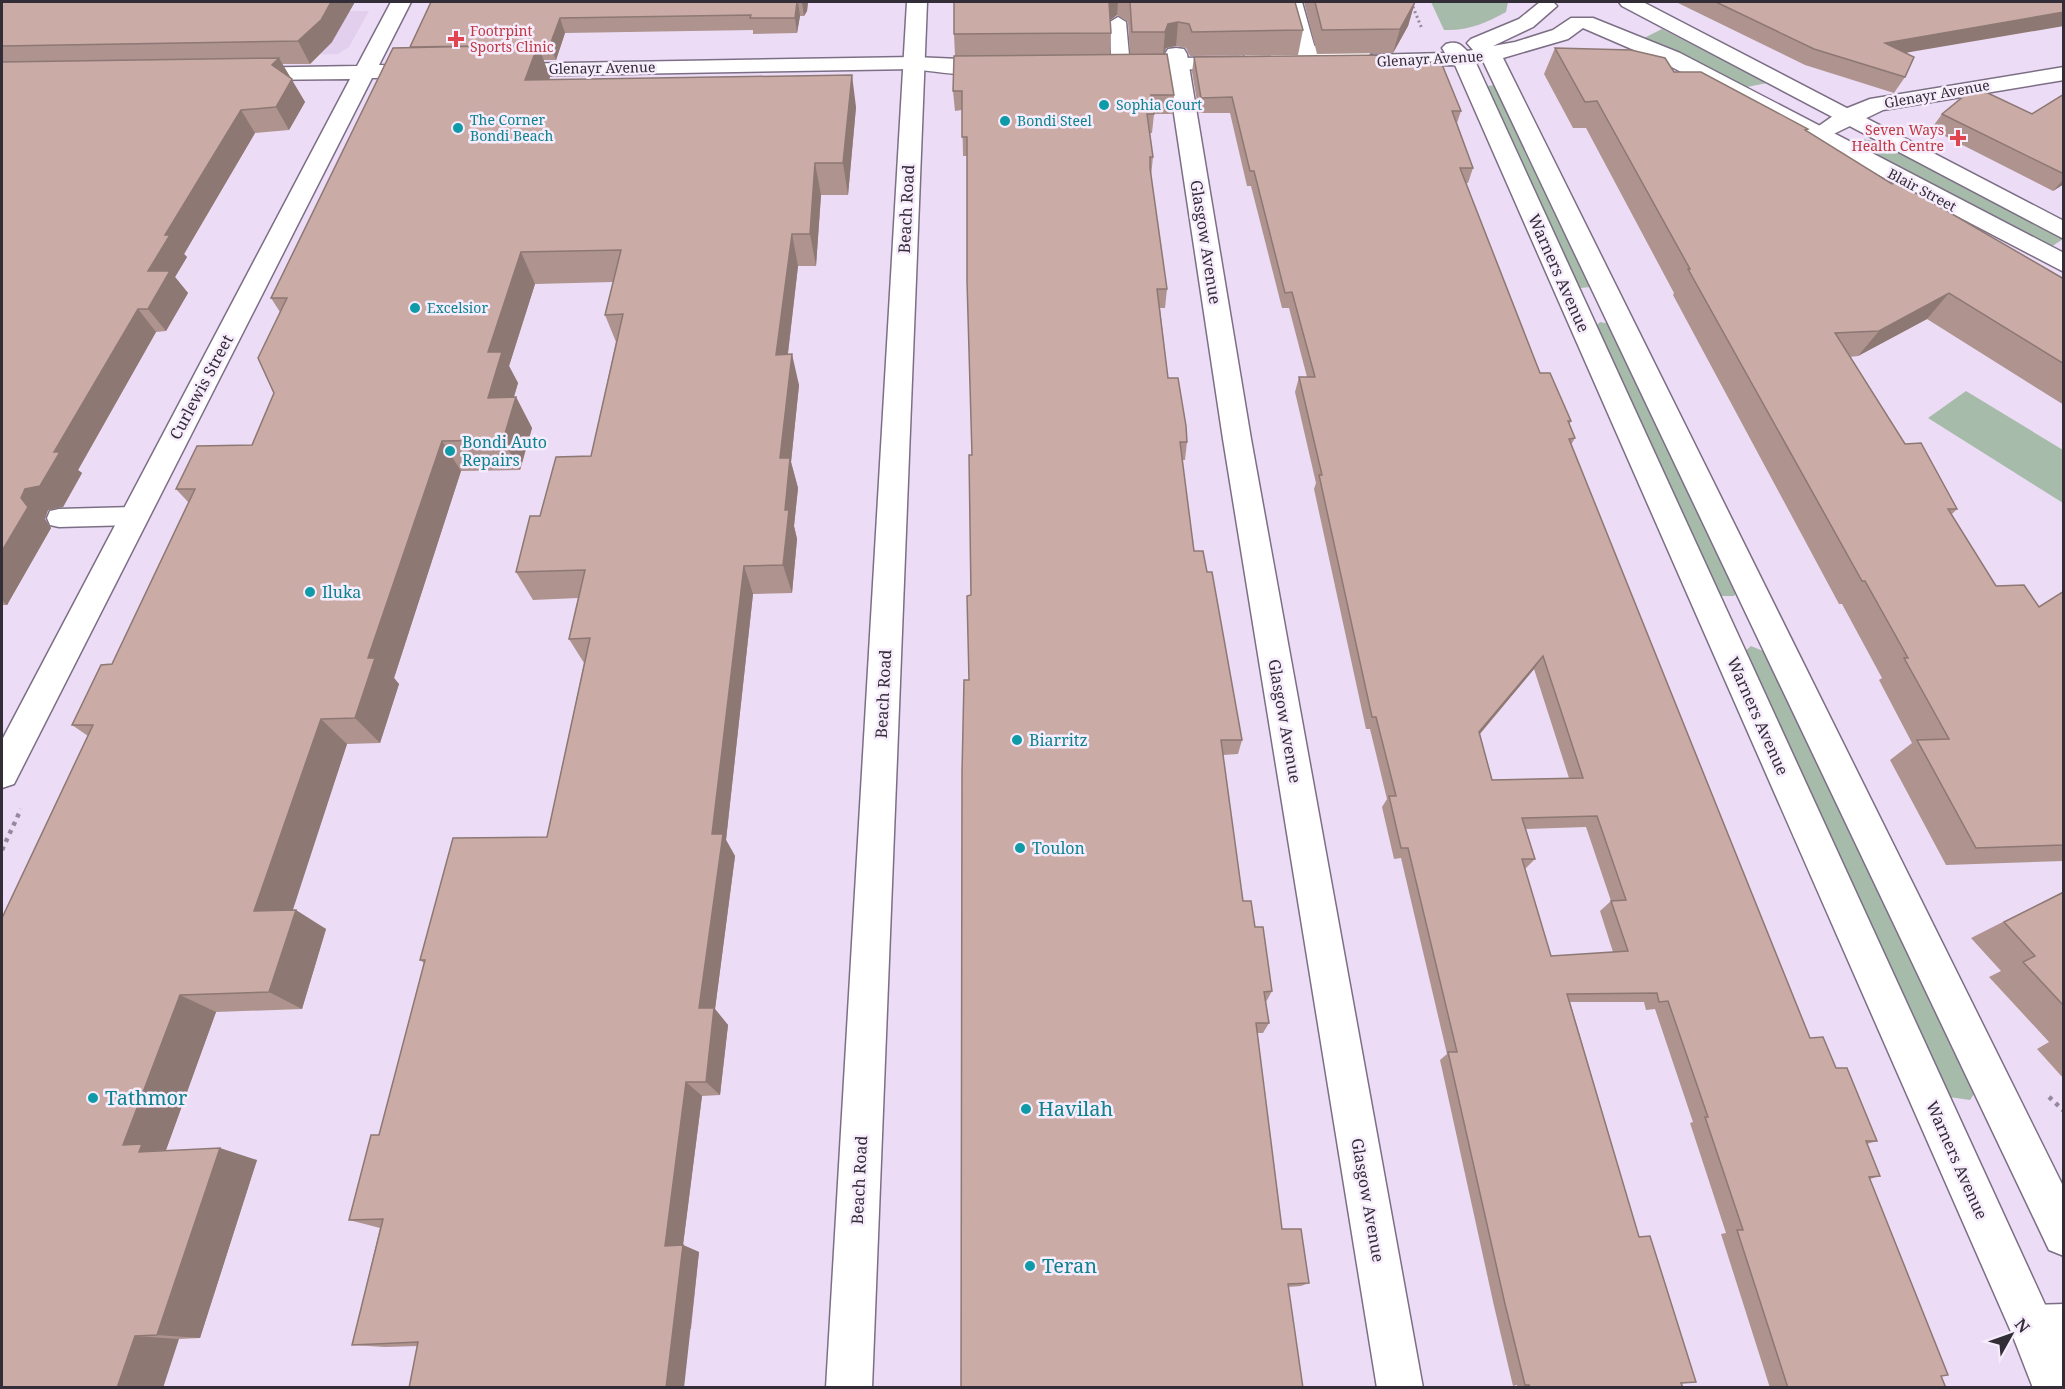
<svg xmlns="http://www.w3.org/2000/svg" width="2065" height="1389" font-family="'Noto Serif',serif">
<rect width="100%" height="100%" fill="#ecdcf6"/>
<!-- built -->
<path fill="#e2cfee" d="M 369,11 L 349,47 L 338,54 L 213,58 L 244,12 Z"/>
<!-- green -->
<path fill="#a6bba9" d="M 1431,2 L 1508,2 L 1506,12 C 1486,23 1468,31 1444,30 Z
M 1662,29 L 1767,83 L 1742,88 L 1642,39 Z
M 1499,85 L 1591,287 L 1580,288 L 1576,285 L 1485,86 Z
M 1863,139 L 1878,142 L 2063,239 L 2051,247 L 1858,147 Z
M 1600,322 L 1610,324 L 1737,592 L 1734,596 L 1720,596 L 1595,327 Z
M 1966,391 L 2063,450 L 2063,503 L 1928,418 Z
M 1751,646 L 1768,653 L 1774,660 L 1972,1089 L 1974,1094 L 1970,1100 L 1949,1097 L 1744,652 Z"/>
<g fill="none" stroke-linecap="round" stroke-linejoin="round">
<defs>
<path id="lane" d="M 1286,2 L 1302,2 L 1316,52 L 1313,56 L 1307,57 L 1298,52 Z
M 1118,17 L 1126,22 L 1129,55 L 1120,60 L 1111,55 L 1110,22 Z
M 133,507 L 142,509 L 145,516 L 142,523 L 133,525 L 59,527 L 50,525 L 47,518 L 50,511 L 59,509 Z"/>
<path id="street" d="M 907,2 L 927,2 L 872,1388 L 826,1388 Z
M 1176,48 L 1184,49 L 1187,54 L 1251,439 L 1423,1388 L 1377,1388 L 1223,439 L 1165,54 L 1168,49 Z
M 2064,67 L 2064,80 L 1883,110 L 1817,142 L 1809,140 L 1806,135 L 1840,111 L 1870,99 Z
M 2064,1304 L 2064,1348 L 2032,1349 L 2016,1343 L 2010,1327 L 2016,1311 L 2032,1305 Z"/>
<path id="secondary" d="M 391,2 L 411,2 L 379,65 L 434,66 L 437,71 L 434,76 L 426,77 L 372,78 L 14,784 L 2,788 L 2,740 L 350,79 L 243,80 L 235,79 L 232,74 L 235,69 L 243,68 L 357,66 Z
M 1540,2 L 1553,2 L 1557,6 L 1533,27 L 1493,46 L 1515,42 L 1553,30 L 1571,18 L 1593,18 L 1680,53 L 2064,253 L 2064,272 L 1664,63 L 1583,28 L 1568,39 L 1503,58 L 2064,1188 L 2064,1256 L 2049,1250 L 1483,61 L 1476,63 L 2048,1311 L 2064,1350 L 2064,1388 L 2033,1388 L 2012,1334 L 1455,65 L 1341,68 L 1333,67 L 1330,62 L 1333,58 L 1254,59 L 1246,58 L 1243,53 L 1246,48 L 1254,47 L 1361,45 L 1368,47 L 1372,51 L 1369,55 L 1445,53 L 1442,48 L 1446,44 C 1456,41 1460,43 1467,51 L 1473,50 L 1467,43 L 1471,39 L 1519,19 Z
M 1619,2 L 1643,2 L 2064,221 L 2064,239 L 1622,6 Z
M 914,57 L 1006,61 L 1009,66 L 1006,71 C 977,78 943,73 914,69 L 501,76 L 493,75 L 490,70 L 493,65 L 501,64 Z
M 1238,57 L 1246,58 L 1249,63 L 1246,68 L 1125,71 L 1117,70 L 1114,65 L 1117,60 L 1125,59 Z"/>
</defs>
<!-- lane casing -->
<use href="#lane" stroke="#7c6f85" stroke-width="3"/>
<!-- street casing -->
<use href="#street" stroke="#7c6f85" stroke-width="3"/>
<!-- secondary casing -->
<use href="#secondary" stroke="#7c6f85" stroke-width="3"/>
<!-- path-far1 -->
<path stroke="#958a9c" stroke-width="3" stroke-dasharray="2 3" stroke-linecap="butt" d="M 1411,2 L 1422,29"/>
<!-- path -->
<path stroke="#958a9c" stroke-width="4.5" stroke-dasharray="4 5" stroke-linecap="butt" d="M 2,850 L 21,809
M 2049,1097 L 2064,1111"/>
<!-- lane -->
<use href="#lane" fill="#fff" fill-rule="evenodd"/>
<!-- street -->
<use href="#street" fill="#fff" fill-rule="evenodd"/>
<!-- secondary -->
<use href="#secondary" fill="#fff" fill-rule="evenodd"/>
</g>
<!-- wall -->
<path fill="#ae938f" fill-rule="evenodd" d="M 2,2 L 332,42 L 310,64 L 282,64 L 305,102 L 289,130 L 255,133 L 184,254 L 187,257 L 175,277 L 188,293 L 166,331 L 156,332 L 78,470 L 82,473 L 63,507 L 48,510 L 45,519 L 51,528 L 7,605 L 2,605 Z
M 431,2 L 808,2 L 807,11 L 804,16 L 800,16 L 797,33 L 753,34 L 753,30 L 565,33 L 556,60 L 543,60 L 550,77 L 549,79 L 856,107 L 848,195 L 821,195 L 816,266 L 798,266 L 788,354 L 799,385 L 791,462 L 798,488 L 794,526 L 797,539 L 792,593 L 753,594 L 726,840 L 735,856 L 715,1009 L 728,1025 L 720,1095 L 702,1096 L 683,1245 L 699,1252 L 691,1329 L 418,1346 L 385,1347 L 352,1345 L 380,1228 L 349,1220 L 379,1135 L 424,963 L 420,960 L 547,837 L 584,663 L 569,639 L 578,598 L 533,600 L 516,572 L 540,516 L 591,456 L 616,342 L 605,315 L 613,282 L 535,284 L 509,366 L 518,383 L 514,397 L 516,397 L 532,428 L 520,470 L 461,471 L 394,678 L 399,684 L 380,743 L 347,744 L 292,910 L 326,929 L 302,1009 L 216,1012 L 166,1150 L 257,1160 L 200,1338 L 179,1339 L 2,1388 L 88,736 L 72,725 L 112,664 L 189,503 L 176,489 L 252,445 L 274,393 L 280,312 L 271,298 L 410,47 Z
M 954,2 L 1295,2 L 1303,30 L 1298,55 L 1190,56 L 1186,48 L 1176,46 L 1166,48 L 1164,54 L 1174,95 L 1172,114 L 1154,114 L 1152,133 L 1150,133 L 1153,157 L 1151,176 L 1167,289 L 1165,308 L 1160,308 L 1168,378 L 1187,442 L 1185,460 L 1182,460 L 1194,551 L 1207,572 L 1242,740 L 1238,754 L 1223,755 L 1243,901 L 1255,927 L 1272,991 L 1266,1002 L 1269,1023 L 1263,1033 L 1257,1033 L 1282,1229 L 1309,1283 L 1301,1286 L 1288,1287 L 969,680 L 971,595 L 972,455 L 967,156 L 963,156 L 962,110 L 955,111 L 953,91 L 955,56 L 954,34 ZM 1117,15 L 1128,22 L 1130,54 L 1110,54 L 1111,33 L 1110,20 Z
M 1304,2 L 1415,2 L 1408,26 L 1393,53 L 1317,54 Z
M 1676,2 L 2064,2 L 1906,53 L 1905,77 L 1894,93 L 1805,65 Z
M 1555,48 L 1674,72 L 1808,129 L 1806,131 L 1892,184 L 2064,279 L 2064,405 L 1927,319 L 1858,356 L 1850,357 L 1905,444 L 1957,509 L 1951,515 L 1996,586 L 2039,607 L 2064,591 L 2064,861 L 1946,865 L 1890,760 L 1912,743 L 1879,680 L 1882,678 L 1842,604 L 1839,604 L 1673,295 L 1674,293 L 1586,128 L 1573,128 L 1544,74 Z
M 1388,55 L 1386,63 L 1461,111 L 1457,123 L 1473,168 L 1468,183 L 1466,183 L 1540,373 L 1571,421 L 1569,425 L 1575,438 L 1571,445 L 1810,1038 L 1836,1068 L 1877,1141 L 1867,1144 L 1880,1176 L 1870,1179 L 1946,1388 L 1770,1388 L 1721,1234 L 1726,1233 L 1690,1123 L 1693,1122 L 1655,1009 L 1646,1010 L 1644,1002 L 1570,1002 L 1683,1388 L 1518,1388 L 1517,1385 L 1513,1386 L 1494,1306 L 1440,1060 L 1447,1054 L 1401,858 L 1394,859 L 1382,807 L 1387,799 L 1370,729 L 1366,729 L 1314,489 L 1316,483 L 1295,392 L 1299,377 L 1307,377 L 1289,308 L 1282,308 L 1251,186 L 1247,186 L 1230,113 L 1199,113 L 1192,72 L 1194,57 ZM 1534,669 L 1569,778 L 1492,780 L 1480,734 ZM 1586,827 L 1611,901 L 1600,911 L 1613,952 L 1551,956 L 1525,869 L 1535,859 L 1526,829 Z
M 2064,94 L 2064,184 L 2053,191 L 1931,129 L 1942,114 L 2032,114 Z
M 2064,891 L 2064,1079 L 2037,1049 L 2049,1042 L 1989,977 L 2001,971 L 1971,938 Z"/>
<!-- shaded-wall -->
<path fill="#8d7874" d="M 331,2 L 355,2 L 332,42 L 310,64 L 298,41 Z
M 798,2 L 800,16 L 797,33 L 795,18 Z
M 802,2 L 808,2 L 807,11 L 804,16 Z
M 1109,2 L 1118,2 L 1117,15 L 1108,22 Z
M 1415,2 L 1408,26 L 1393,53 L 1400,29 Z
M 2064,12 L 2064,26 L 1875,58 L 1885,43 Z
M 560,18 L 565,33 L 556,60 L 550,45 Z
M 1178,22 L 1176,46 L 1166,48 L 1163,56 L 1165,32 L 1168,24 Z
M 538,45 L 550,77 L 537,112 L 525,80 Z
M 279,58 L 305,102 L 289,130 L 276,107 L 272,65 Z
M 852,75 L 856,107 L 848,195 L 843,163 Z
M 241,110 L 255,133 L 184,254 L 187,257 L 175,277 L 188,293 L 166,331 L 148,309 L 148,271 L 165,235 Z
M 815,163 L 821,195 L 816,266 L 810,234 Z
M 2064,179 L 2064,184 L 2053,191 Z
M 792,234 L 798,266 L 784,386 L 776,355 Z
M 521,252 L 535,284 L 509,366 L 518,383 L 504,429 L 488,398 L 488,352 Z
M 1949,293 L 1927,319 L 1858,356 L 1879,331 Z
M 138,309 L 156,332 L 78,470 L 82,473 L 63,507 L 48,510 L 45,519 L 51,528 L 7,605 L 2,600 L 2,551 L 25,489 L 54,452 Z
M 792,354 L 799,385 L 791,462 L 798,488 L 794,526 L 797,539 L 792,593 L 783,565 L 785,510 L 780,458 Z
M 516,397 L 532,428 L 520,470 L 503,440 Z
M 442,441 L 461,471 L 394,678 L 399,684 L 380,743 L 355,718 L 368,658 Z
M 744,566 L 753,594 L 726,840 L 735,856 L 715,1009 L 728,1025 L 720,1095 L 706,1082 L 699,1008 L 712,834 Z
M 1543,656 L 1534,669 L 1471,744 L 1479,732 Z
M 321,719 L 347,744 L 286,931 L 254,911 Z
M 296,910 L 326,929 L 302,1009 L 269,992 Z
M 180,995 L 216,1012 L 166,1150 L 139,1152 L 123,1145 Z
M 686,1082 L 702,1096 L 683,1245 L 699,1252 L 684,1388 L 666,1388 L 665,1246 Z
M 220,1148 L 257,1160 L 200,1338 L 157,1335 Z
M 135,1336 L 179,1339 L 163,1388 L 117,1388 Z"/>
<!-- building -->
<path fill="#caaba6" stroke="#8d7874" stroke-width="1.5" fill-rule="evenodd" d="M 2,2 L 331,2 L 321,20 L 298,41 L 2,46 Z
M 431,2 L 797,2 L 795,18 L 750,18 L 751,15 L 560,18 L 550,45 L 410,47 Z
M 954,2 L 1109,2 L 1111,33 L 954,34 Z
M 1130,2 L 1295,2 L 1303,30 L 1192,32 L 1189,24 L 1178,22 L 1168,24 L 1165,32 L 1132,32 Z
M 1315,2 L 1415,2 L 1400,29 L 1322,30 Z
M 1716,2 L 2064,2 L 2064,12 L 1885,43 L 1914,57 L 1905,77 L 1814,49 Z
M 538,45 L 525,80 L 852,75 L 843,163 L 815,163 L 810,234 L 792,234 L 776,355 L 792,354 L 780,458 L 790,458 L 785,510 L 789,510 L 783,565 L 744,566 L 712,834 L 723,834 L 699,1008 L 714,1008 L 706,1082 L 686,1082 L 665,1246 L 683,1245 L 666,1388 L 409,1388 L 418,1342 L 352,1345 L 383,1219 L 349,1220 L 371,1135 L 379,1135 L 425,960 L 420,960 L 453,838 L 547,837 L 590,638 L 569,639 L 585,570 L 516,572 L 530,516 L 540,516 L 556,457 L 591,456 L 623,314 L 605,315 L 621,250 L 521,252 L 488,352 L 502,352 L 488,398 L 516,397 L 503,440 L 442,441 L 368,658 L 375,658 L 355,718 L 321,719 L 254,911 L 296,910 L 269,992 L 180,995 L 123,1145 L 142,1144 L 139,1152 L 220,1148 L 157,1335 L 135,1336 L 117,1388 L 2,1388 L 2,918 L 93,725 L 72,725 L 101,665 L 112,664 L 195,489 L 176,489 L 197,446 L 252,445 L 274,393 L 258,358 L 287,298 L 271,298 L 393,48 Z
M 1555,48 L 1631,50 L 1665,58 L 1674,72 L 1701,72 L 1808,129 L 1805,130 L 1892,184 L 1897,182 L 2064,279 L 2064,364 L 1949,293 L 1879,331 L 1835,333 L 1905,444 L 1921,443 L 1957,509 L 1948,509 L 1996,586 L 2024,585 L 2039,607 L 2064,591 L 2064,845 L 1976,848 L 1917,740 L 1949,739 L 1904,658 L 1908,658 L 1865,581 L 1862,581 L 1688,269 L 1690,269 L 1597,101 L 1585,102 Z
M 1167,54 L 1174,95 L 1151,95 L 1154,114 L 1147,114 L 1153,157 L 1150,157 L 1150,168 L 1167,289 L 1157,289 L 1168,378 L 1178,378 L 1186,426 L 1187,442 L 1180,442 L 1194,551 L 1203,551 L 1207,572 L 1212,572 L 1242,740 L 1221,740 L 1243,901 L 1251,901 L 1255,927 L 1263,927 L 1272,991 L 1264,992 L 1269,1023 L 1256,1023 L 1282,1229 L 1301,1229 L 1309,1283 L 1288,1284 L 1303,1388 L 961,1388 L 962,772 L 964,680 L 969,680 L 967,596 L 971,595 L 969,455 L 972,455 L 967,281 L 967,137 L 962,137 L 962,91 L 953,91 L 954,56 Z
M 1388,55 L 1383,63 L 1441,62 L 1461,111 L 1452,111 L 1473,168 L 1460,168 L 1540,373 L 1550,373 L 1571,421 L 1568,421 L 1575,438 L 1569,439 L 1810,1038 L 1823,1037 L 1836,1068 L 1847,1068 L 1877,1141 L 1866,1141 L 1880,1176 L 1869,1177 L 1948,1375 L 1941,1376 L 1946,1388 L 1788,1388 L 1737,1230 L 1743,1230 L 1705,1117 L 1708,1117 L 1668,1001 L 1659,1002 L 1657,993 L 1567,994 L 1639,1237 L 1650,1236 L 1696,1382 L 1681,1383 L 1683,1388 L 1530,1388 L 1529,1385 L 1525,1385 L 1505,1304 L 1448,1052 L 1457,1052 L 1408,848 L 1401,848 L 1389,796 L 1396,796 L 1376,717 L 1372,717 L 1319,475 L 1322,475 L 1299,377 L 1315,377 L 1292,292 L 1285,293 L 1254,171 L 1250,171 L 1232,97 L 1201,98 L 1194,57 ZM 1543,656 L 1583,778 L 1492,780 L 1479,732 ZM 1597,816 L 1626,900 L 1611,901 L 1628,951 L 1551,956 L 1522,859 L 1535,859 L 1522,818 Z
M 279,58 L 272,65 L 292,79 L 276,107 L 241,110 L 165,235 L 170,235 L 148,271 L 170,271 L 148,309 L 138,309 L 54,452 L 60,452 L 40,486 L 25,489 L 21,498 L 28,507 L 2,551 L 2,62 Z
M 1975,87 L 2032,114 L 2064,94 L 2064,174 L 1942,114 Z
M 2064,892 L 2064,1006 L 2023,962 L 2035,956 L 2004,922 Z"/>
<!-- markers -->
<g fill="#e0444e" stroke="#f6ecfc" stroke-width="2">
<path d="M453 30h6v6h6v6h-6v6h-6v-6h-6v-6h6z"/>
<path d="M1955 129h6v6h6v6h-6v6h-6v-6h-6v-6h6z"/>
</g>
<g fill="#0f9aa8" stroke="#f6ecfc" stroke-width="2">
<circle cx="1104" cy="105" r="6"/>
<circle cx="1005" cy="121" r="6"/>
<circle cx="458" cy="128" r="6"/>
<circle cx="415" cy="308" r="6"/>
<circle cx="450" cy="451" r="6"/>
<circle cx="310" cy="592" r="6"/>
<circle cx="1017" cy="740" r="6"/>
<circle cx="1020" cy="848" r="6"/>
<circle cx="93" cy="1098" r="6"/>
<circle cx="1026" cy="1109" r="6"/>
<circle cx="1030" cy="1266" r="6"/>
</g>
<g text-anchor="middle" stroke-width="5" stroke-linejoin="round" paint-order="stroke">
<!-- far-health labels -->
<g font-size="14" fill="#be3a42" stroke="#f6ecfc" text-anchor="start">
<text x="470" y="36">Footrpint<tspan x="470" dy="16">Sports Clinic</tspan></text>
<text x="1944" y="135" text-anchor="end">Seven Ways<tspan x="1944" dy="16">Health Centre</tspan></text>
</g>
<!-- far-street labels -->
<g font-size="14" fill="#332d37" stroke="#f6ecfc">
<text transform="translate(1430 59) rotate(-3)" y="5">Glenayr Avenue</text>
<text transform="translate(602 68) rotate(-1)" y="5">Glenayr Avenue</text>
<text transform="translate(1937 94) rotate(-10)" y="5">Glenayr Avenue</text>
<text transform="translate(1922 190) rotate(28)" y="5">Blair Street</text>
</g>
<!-- far-culture labels -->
<g font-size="14" fill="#0d838f" stroke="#f6ecfc" text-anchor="start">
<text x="1116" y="110">Sophia Court</text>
<text x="470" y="125">The Corner<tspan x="470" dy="16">Bondi Beach</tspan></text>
<text x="1017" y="126">Bondi Steel</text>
<text x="427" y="313">Excelsior</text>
</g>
<!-- street labels -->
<g font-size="16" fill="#332d37" stroke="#f6ecfc">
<text transform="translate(906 209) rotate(-87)" y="6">Beach Road</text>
<text transform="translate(1206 242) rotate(81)" y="6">Glasgow Avenue</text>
<text transform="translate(1559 273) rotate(66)" y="6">Warners Avenue</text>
<text transform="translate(201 387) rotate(-62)" y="6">Curlewis Street</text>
<text transform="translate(883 694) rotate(-87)" y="6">Beach Road</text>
<text transform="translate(1758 716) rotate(66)" y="6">Warners Avenue</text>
<text transform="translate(1285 721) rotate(80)" y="6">Glasgow Avenue</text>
<text transform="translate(1957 1160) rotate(66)" y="6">Warners Avenue</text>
<text transform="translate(859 1180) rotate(-87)" y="6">Beach Road</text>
<text transform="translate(1368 1200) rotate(80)" y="6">Glasgow Avenue</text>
</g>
<!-- culture labels -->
<g font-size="16" fill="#0d838f" stroke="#f6ecfc" text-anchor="start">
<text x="462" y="448">Bondi Auto<tspan x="462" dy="18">Repairs</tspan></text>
<text x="322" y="598">Iluka</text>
<text x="1029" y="746">Biarritz</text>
<text x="1032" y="854">Toulon</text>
</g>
<!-- near-culture labels -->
<g font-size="20" fill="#0d838f" stroke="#f6ecfc" text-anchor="start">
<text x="105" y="1105">Tathmor</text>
<text x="1038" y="1116">Havilah</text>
<text x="1042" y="1273">Teran</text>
</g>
</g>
<!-- border -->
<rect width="2065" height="1389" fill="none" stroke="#332d37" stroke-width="6"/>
<!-- north arrow -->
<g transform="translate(2011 1335) rotate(50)" stroke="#f6ecfc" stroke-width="4.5" paint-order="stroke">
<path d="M0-4.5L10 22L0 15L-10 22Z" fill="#332d37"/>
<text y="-9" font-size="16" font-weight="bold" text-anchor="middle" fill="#332d37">N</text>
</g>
</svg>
